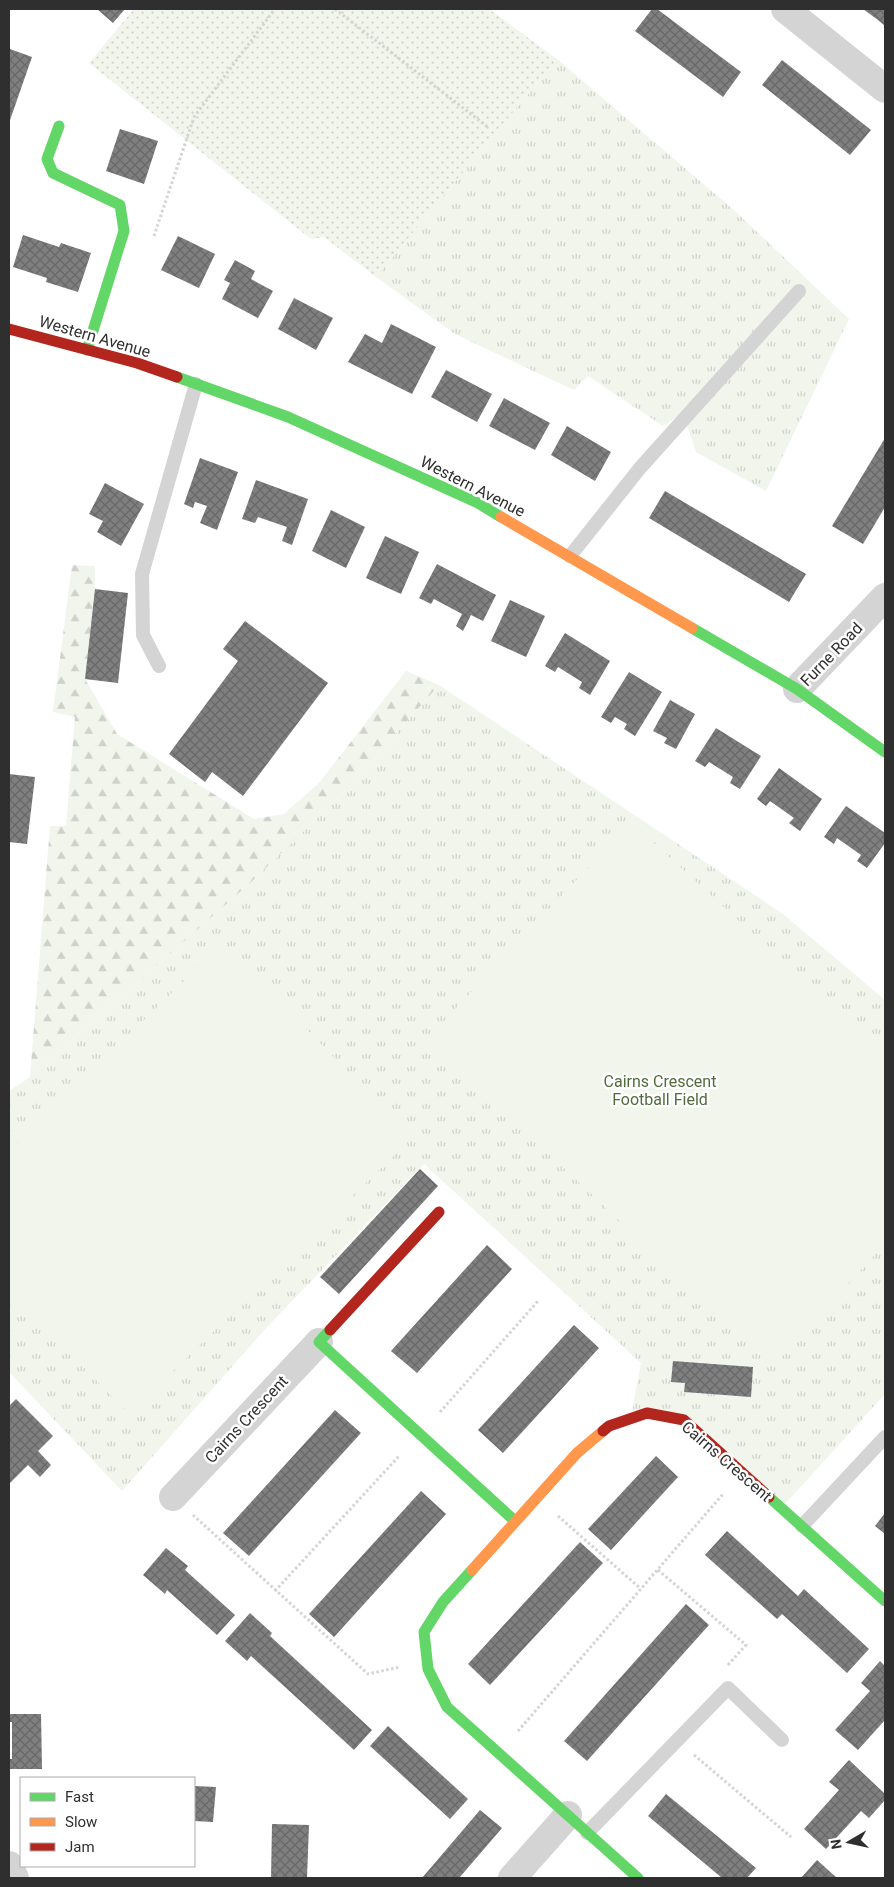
<svg xmlns="http://www.w3.org/2000/svg" width="894" height="1887" font-family="Roboto,sans-serif">
<defs>
<pattern id="grass-tufts" width="24" height="20" patternUnits="userSpaceOnUse" patternTransform="scale(1.25)"><rect width="24" height="20" fill="#f1f5ec"/><path d="M3 7l-1-3M5 7V3M7 7l1-3M15 17l-1-3M17 17v-4M19 17l1-3" fill="none" stroke="#cfd2cb"/></pattern>
<pattern id="forest-firs" width="22" height="20" patternUnits="userSpaceOnUse" patternTransform="scale(1.25)"><rect width="22" height="20" fill="#f1f5ec"/><path d="M5 1l3.5 6h-7zM16 11l3.5 6h-7z" fill="#cfd2cb"/></pattern>
<pattern id="garden-dots" width="8" height="8" patternUnits="userSpaceOnUse" patternTransform="scale(1.25)"><rect width="8" height="8" fill="#f1f5ec"/><path d="M2 2h.1M6 6h.1" fill="none" stroke="#cfd2cb" stroke-width="1.8" stroke-linecap="round"/></pattern>
<pattern id="building-cross-hatch" width="8" height="8" patternUnits="userSpaceOnUse" patternTransform="scale(1.25)"><rect width="8" height="8" fill="#7f7f7f"/><path d="M0 0l8 8M0 8l8-8" fill="none" stroke="#686868"/></pattern>
</defs>
<rect width="100%" height="100%" fill="#fff"/>
<!-- grass -->
<path fill="url(#grass-tufts)" d="M 557,59 L 735,211 L 849,319 L 766,491 L 696,452 L 683,413 L 663,426 L 588,376 L 574,390 L 455,334 L 376,277 Z
M 439,685 L 783,914 L 885,1000 L 885,1394 L 785,1504 L 685,1415 L 632,1411 L 641,1363 L 424,1164 L 267,1327 L 122,1491 L 9,1372 L 9,1091 L 30,1077 L 249,884 L 346,790 Z"/>
<!-- forest -->
<path fill="url(#forest-firs)" d="M 72,565 L 95,566 L 95,589 L 85,679 L 117,734 L 254,819 L 284,814 L 319,783 L 406,671 L 439,685 L 346,790 L 249,884 L 30,1077 L 50,826 L 66,826 L 75,717 L 53,712 Z"/>
<!-- garden -->
<path fill="url(#garden-dots)" d="M 134,9 L 489,9 L 557,59 L 376,277 L 324,237 L 311,239 L 89,63 Z"/>
<!-- pitch -->
<path fill="#f1f5ec" d="M 631,822 L 885,1055 L 885,1243 L 784,1355 L 765,1360 L 428,1038 Z
M 223,943 L 412,1138 L 129,1414 L 9,1290 L 9,1151 Z"/>
<!-- building -->
<path fill="url(#building-cross-hatch)" d="M 97,9 L 125,9 L 113,23 Z
M 652,9 L 657,9 L 741,72 L 723,97 L 635,31 Z
M 863,9 L 885,9 L 885,26 L 878,20 Z
M 10,49 L 32,57 L 9,123 L 9,51 Z
M 782,60 L 871,130 L 850,155 L 762,85 Z
M 120,129 L 158,141 L 144,184 L 106,171 Z
M 23,235 L 59,247 L 61,243 L 91,253 L 78,292 L 46,282 L 47,278 L 13,267 Z
M 178,236 L 215,254 L 199,288 L 161,270 Z
M 235,260 L 255,271 L 251,279 L 273,291 L 258,318 L 222,299 L 230,283 L 224,280 Z
M 294,298 L 333,318 L 316,350 L 278,329 Z
M 391,324 L 436,347 L 412,394 L 348,362 L 365,334 L 382,343 Z
M 446,370 L 492,394 L 477,422 L 431,397 Z
M 504,398 L 550,423 L 535,450 L 489,426 Z
M 567,426 L 611,452 L 595,481 L 551,455 Z
M 885,438 L 885,507 L 863,544 L 832,526 Z
M 200,458 L 238,472 L 217,530 L 200,523 L 207,506 L 195,502 L 193,508 L 184,504 Z
M 256,480 L 308,499 L 292,545 L 282,541 L 287,527 L 258,517 L 255,523 L 242,519 Z
M 105,483 L 144,504 L 121,546 L 97,532 L 103,521 L 89,514 Z
M 665,491 L 806,574 L 789,602 L 649,518 Z
M 331,510 L 365,527 L 346,568 L 312,551 Z
M 385,536 L 419,552 L 401,594 L 366,578 Z
M 437,564 L 496,595 L 483,621 L 471,615 L 463,631 L 456,626 L 462,614 L 434,599 L 431,604 L 419,598 Z
M 95,589 L 128,593 L 118,683 L 85,679 Z
M 510,600 L 545,616 L 526,657 L 491,641 Z
M 245,621 L 328,683 L 243,796 L 212,772 L 205,782 L 169,754 L 238,661 L 223,649 Z
M 565,633 L 610,661 L 590,695 L 579,688 L 582,682 L 558,667 L 555,672 L 545,666 Z
M 629,672 L 662,692 L 635,736 L 624,729 L 627,724 L 615,717 L 611,723 L 601,717 Z
M 670,700 L 695,714 L 676,749 L 664,743 L 667,738 L 653,731 Z
M 716,728 L 761,756 L 740,789 L 730,783 L 733,777 L 709,762 L 705,767 L 695,761 Z
M 779,768 L 822,799 L 800,831 L 789,823 L 794,818 L 770,801 L 766,806 L 757,799 Z
M 9,774 L 35,777 L 27,844 L 9,842 Z
M 846,806 L 885,833 L 885,843 L 867,868 L 857,861 L 861,855 L 837,838 L 834,844 L 824,837 Z
M 420,1169 L 438,1186 L 339,1294 L 320,1277 Z
M 487,1245 L 512,1269 L 417,1373 L 391,1351 Z
M 574,1325 L 599,1348 L 503,1453 L 478,1430 Z
M 673,1361 L 753,1367 L 751,1397 L 684,1392 L 685,1383 L 671,1382 Z
M 16,1399 L 53,1436 L 38,1451 L 51,1465 L 40,1477 L 28,1465 L 9,1484 L 9,1406 Z
M 335,1410 L 361,1433 L 249,1556 L 223,1533 Z
M 656,1456 L 678,1477 L 611,1550 L 588,1529 Z
M 421,1491 L 446,1514 L 334,1637 L 309,1614 Z
M 885,1513 L 885,1534 L 875,1526 Z
M 727,1531 L 798,1596 L 804,1589 L 869,1649 L 847,1673 L 782,1614 L 777,1619 L 705,1555 Z
M 580,1542 L 603,1563 L 490,1685 L 468,1664 Z
M 166,1548 L 188,1566 L 185,1570 L 235,1615 L 217,1635 L 167,1590 L 165,1594 L 143,1575 Z
M 686,1604 L 709,1625 L 587,1761 L 564,1741 Z
M 250,1613 L 272,1633 L 270,1636 L 372,1730 L 354,1750 L 251,1656 L 247,1661 L 225,1641 Z
M 880,1661 L 885,1666 L 885,1720 L 858,1750 L 835,1730 L 870,1691 L 861,1683 Z
M 9,1714 L 41,1714 L 42,1769 L 9,1769 L 9,1759 L 12,1759 L 12,1722 L 9,1722 Z
M 388,1726 L 468,1799 L 450,1819 L 370,1746 Z
M 849,1760 L 885,1794 L 885,1800 L 869,1818 L 861,1811 L 826,1849 L 804,1829 L 839,1790 L 829,1782 Z
M 194,1786 L 216,1787 L 213,1822 L 194,1821 Z
M 666,1794 L 756,1868 L 747,1878 L 722,1878 L 648,1816 Z
M 480,1810 L 502,1828 L 460,1877 L 422,1878 Z
M 272,1824 L 309,1825 L 307,1878 L 271,1878 Z
M 817,1860 L 837,1878 L 801,1878 Z"/>
<g fill="none" stroke-linecap="round" stroke-linejoin="round">
<!-- path -->
<path stroke="#d4d4d4" stroke-width="3" stroke-dasharray="2.5 2.5" stroke-linecap="butt" d="M 335,9 L 489,128
M 154,236 L 194,117 L 275,9
M 440,1412 L 539,1300
M 193,1515 L 368,1674 L 400,1667
M 558,1516 L 641,1589
M 658,1570 L 746,1645 L 727,1666
M 275,1591 L 400,1455
M 518,1731 L 723,1494
M 694,1755 L 791,1837"/>
<!-- lane -->
<path stroke="#d4d4d4" stroke-width="14" d="M 570,556 L 640,468 L 799,291
M 159,666 L 143,635 L 142,574 L 196,384
M 802,1526 L 885,1437
M 587,1833 L 728,1688 L 782,1740"/>
<!-- street -->
<path stroke="#d4d4d4" stroke-width="28" d="M 785,9 L 885,89
M 797,689 L 885,597
M 173,1497 L 319,1342
M 9,1865 L 15,1878
M 512,1878 L 568,1815"/>
<!-- fast -->
<path stroke="#63d668" stroke-width="11" d="M 59,126 L 47,159 L 53,173 L 120,205 L 124,231 L 87,350
M 177,377 L 288,417 L 478,503 L 501,517
M 692,628 L 797,689 L 885,752
M 330,1330 L 319,1342 L 515,1521
M 769,1497 L 885,1601
M 472,1570 L 443,1602 L 424,1632 L 428,1669 L 447,1707 L 638,1878"/>
<!-- slow -->
<path stroke="#ff974d" stroke-width="11" d="M 501,517 L 692,628
M 472,1570 L 577,1453 L 603,1431"/>
<!-- jam -->
<path stroke="#b3261e" stroke-width="11" d="M 9,329 L 137,363 L 177,377
M 330,1330 L 439,1212
M 603,1431 L 609,1426 L 647,1413 L 684,1420 L 769,1497"/>
</g>
<g text-anchor="middle" stroke-width="5" stroke-linejoin="round" paint-order="stroke">
<!-- street labels -->
<g font-size="16" fill="#2f2f2f" stroke="#fff">
<text transform="translate(95 336) rotate(16)" y="6">Western Avenue</text>
<text transform="translate(473 486) rotate(27)" y="6">Western Avenue</text>
<text transform="translate(831 654) rotate(-46)" y="6">Furne Road</text>
<text transform="translate(246 1419) rotate(-47)" y="6">Cairns Crescent</text>
<text transform="translate(727 1461) rotate(41)" y="6">Cairns Crescent</text>
</g>
<!-- park labels -->
<g font-size="16" fill="#526b3c" stroke="#fff">
<text x="660" y="1087">Cairns Crescent<tspan x="660" dy="18">Football Field</tspan></text>
</g>
</g>
<!-- border -->
<rect width="894" height="1887" fill="none" stroke="#2f2f2f" stroke-width="20"/>
<!-- legend -->
<rect x="20" y="1777" width="175" height="90" fill="#ffffff" stroke="#acacac"/>
<rect x="30" y="1793" width="25" height="8" fill="#63d668" stroke="#acacac"/>
<text x="65" y="1802" font-size="15" fill="#2f2f2f">Fast</text>
<rect x="30" y="1818" width="25" height="8" fill="#ff974d" stroke="#acacac"/>
<text x="65" y="1827" font-size="15" fill="#2f2f2f">Slow</text>
<rect x="30" y="1843" width="25" height="8" fill="#b3261e" stroke="#acacac"/>
<text x="65" y="1852" font-size="15" fill="#2f2f2f">Jam</text>
<!-- north arrow -->
<g transform="translate(849 1842) rotate(261)" stroke="#ffffff" stroke-width="4" paint-order="stroke">
<path d="M0-4L9 19L0 12L-9 19Z" fill="#2f2f2f"/>
<text y="-8" font-size="14" font-weight="bold" text-anchor="middle" fill="#2f2f2f">N</text>
</g>
</svg>
